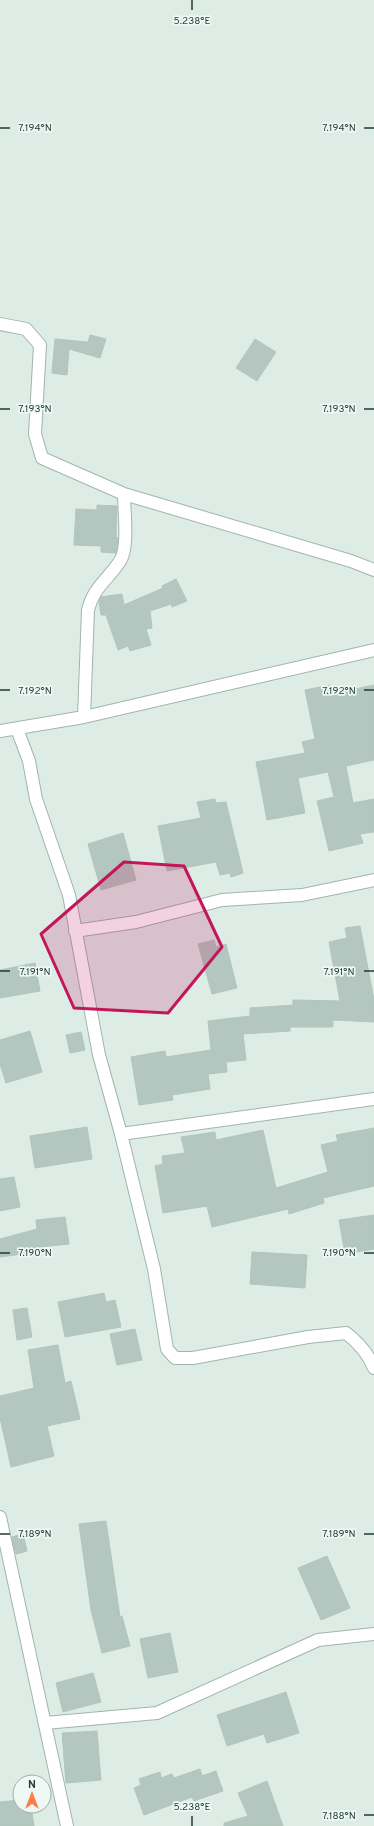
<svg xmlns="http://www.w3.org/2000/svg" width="374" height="1826" font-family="Overpass,sans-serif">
<rect width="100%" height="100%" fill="#deece6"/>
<!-- building -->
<path fill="#b3c6bf" stroke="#b0c6bd" d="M 90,335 L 106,339 L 100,358 L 69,349 L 67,375 L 52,373 L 55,339 L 88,342 Z
M 255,339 L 276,352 L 257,381 L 236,368 Z
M 97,505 L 117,506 L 116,537 L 118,538 L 116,553 L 101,552 L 101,546 L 74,545 L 76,509 L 97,510 Z
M 176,579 L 187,601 L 172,607 L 171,604 L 150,611 L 152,628 L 146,629 L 151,645 L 130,651 L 128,646 L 118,650 L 106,615 L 101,615 L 99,602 L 101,597 L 122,594 L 124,605 L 163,588 L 162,586 Z
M 330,685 L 332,694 L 374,685 L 374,760 L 346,766 L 353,803 L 374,799 L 374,832 L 360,834 L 363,843 L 329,851 L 317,801 L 334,797 L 328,772 L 298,778 L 305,813 L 267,820 L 256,762 L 305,753 L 302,742 L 315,739 L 305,690 Z
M 215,799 L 216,803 L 226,802 L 243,873 L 231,877 L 230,873 L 220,875 L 216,862 L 167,871 L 158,826 L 201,818 L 197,802 Z
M 123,833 L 136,880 L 101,890 L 88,844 Z
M 360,926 L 374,1000 L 374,1022 L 333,1020 L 333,1027 L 290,1027 L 290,1031 L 243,1034 L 246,1060 L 226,1062 L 227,1072 L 208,1074 L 210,1089 L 172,1095 L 173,1100 L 139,1105 L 131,1057 L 165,1051 L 166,1057 L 211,1050 L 208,1021 L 250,1016 L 250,1008 L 293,1005 L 293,1000 L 340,1001 L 329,942 L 347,938 L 345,928 Z
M 214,940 L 216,947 L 226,944 L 237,988 L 212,994 L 198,944 Z
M 35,963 L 40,991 L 0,998 L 0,970 Z
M 30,1031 L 42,1072 L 6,1083 L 0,1064 L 0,1040 Z
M 81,1032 L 85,1050 L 70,1053 L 66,1035 Z
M 87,1127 L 92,1159 L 35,1168 L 30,1136 Z
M 374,1128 L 374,1186 L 323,1198 L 324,1203 L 289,1214 L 288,1209 L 212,1227 L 207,1206 L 163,1213 L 155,1166 L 163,1164 L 162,1156 L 185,1153 L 181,1137 L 215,1132 L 216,1140 L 263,1130 L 276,1188 L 328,1172 L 321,1145 L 338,1141 L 336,1135 Z
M 14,1177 L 20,1207 L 0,1211 L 0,1179 Z
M 374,1215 L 374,1249 L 345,1254 L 339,1220 Z
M 65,1217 L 69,1244 L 29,1248 L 30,1253 L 0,1257 L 0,1239 L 37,1229 L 36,1220 Z
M 252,1252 L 307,1255 L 305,1288 L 250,1284 Z
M 104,1293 L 106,1302 L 115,1300 L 121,1327 L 65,1337 L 58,1302 Z
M 27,1308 L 32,1337 L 17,1340 L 13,1310 Z
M 135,1329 L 142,1360 L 117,1365 L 110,1334 Z
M 58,1345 L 65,1383 L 71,1381 L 80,1419 L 47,1426 L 54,1456 L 11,1467 L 0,1418 L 0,1396 L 34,1388 L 28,1350 Z
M 106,1521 L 120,1617 L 122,1616 L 130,1646 L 102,1653 L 91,1610 L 79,1524 Z
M 23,1534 L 27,1551 L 16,1554 L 12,1537 Z
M 327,1556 L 350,1608 L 321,1620 L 298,1568 Z
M 170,1633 L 178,1672 L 148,1678 L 140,1639 Z
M 93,1673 L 101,1702 L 63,1712 L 56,1683 Z
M 286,1692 L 299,1733 L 267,1743 L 264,1734 L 227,1746 L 217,1715 Z
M 97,1731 L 101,1780 L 66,1783 L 62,1733 Z
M 200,1769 L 202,1776 L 216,1771 L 223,1791 L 194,1801 L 192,1797 L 144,1815 L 134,1788 L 141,1785 L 139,1779 L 160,1772 L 161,1778 L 172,1774 L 174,1778 Z
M 267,1781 L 283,1826 L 224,1826 L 224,1823 L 248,1816 L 238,1793 Z
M 20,1800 L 20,1806 L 31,1806 L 34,1826 L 0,1826 L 0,1802 Z"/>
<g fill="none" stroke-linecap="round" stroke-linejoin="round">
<defs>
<path id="minor" d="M 0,324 L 26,329 L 40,345 L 35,434 L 42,458 L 124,494 L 351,561 L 374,570
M 84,717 L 88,610 C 94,586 108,580 120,561 C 129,548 124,511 124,494
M 17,729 L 29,761 L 36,799 L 69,895 L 99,1055 L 121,1134 L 154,1269 L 167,1349 L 175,1358 L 193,1358 L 308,1337 L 346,1333 C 359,1343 368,1353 374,1368
M 0,731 L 84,717 L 374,650
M 75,931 L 136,922 L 222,900 L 302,895 L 374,880
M 121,1134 L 374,1099
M 0,1517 L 67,1826
M 45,1723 L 157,1713 L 318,1640 L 374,1634"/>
</defs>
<!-- minor casing -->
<use href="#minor" stroke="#a1b4ae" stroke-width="14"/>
<!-- minor -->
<use href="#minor" stroke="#fff" stroke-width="12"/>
</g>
<!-- marked area -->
<path fill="#c2185b" fill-opacity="0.2" stroke="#c2185b" stroke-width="3" stroke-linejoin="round" d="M 124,862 L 184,866 L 222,947 L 168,1013 L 74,1008 L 41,934 Z"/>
<!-- ticks -->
<path fill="none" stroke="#1e3d36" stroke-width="1.5" d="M 192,0 L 192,10M 0,128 L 10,128M 364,128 L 374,128M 0,409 L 10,409M 364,409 L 374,409M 0,690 L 10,690M 364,690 L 374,690M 0,971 L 10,971M 364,971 L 374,971M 0,1253 L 10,1253M 364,1253 L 374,1253M 0,1534 L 10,1534M 364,1534 L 374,1534M 364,1815 L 374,1815M 192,1816 L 192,1826"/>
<g font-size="10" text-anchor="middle" fill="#1e3d36" stroke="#eff8f4" stroke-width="3.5" stroke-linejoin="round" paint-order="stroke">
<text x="192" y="24">5.238°E</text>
<text x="35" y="131">7.194°N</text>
<text x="339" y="131">7.194°N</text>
<text x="35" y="412">7.193°N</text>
<text x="339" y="412">7.193°N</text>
<text x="35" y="694">7.192°N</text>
<text x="339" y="694">7.192°N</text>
<text x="35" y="975">7.191°N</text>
<text x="339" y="975">7.191°N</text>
<text x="35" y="1256">7.190°N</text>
<text x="339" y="1256">7.190°N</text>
<text x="35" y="1537">7.189°N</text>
<text x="339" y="1537">7.189°N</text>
<text x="192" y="1810">5.238°E</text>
<text x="339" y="1819">7.188°N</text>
</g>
<!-- north arrow -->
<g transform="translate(32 1794)"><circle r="19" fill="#eff8f4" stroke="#9bada8"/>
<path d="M0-3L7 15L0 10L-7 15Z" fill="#ff7c49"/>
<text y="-6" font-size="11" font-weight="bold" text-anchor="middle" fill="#1e3d36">N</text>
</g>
</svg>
